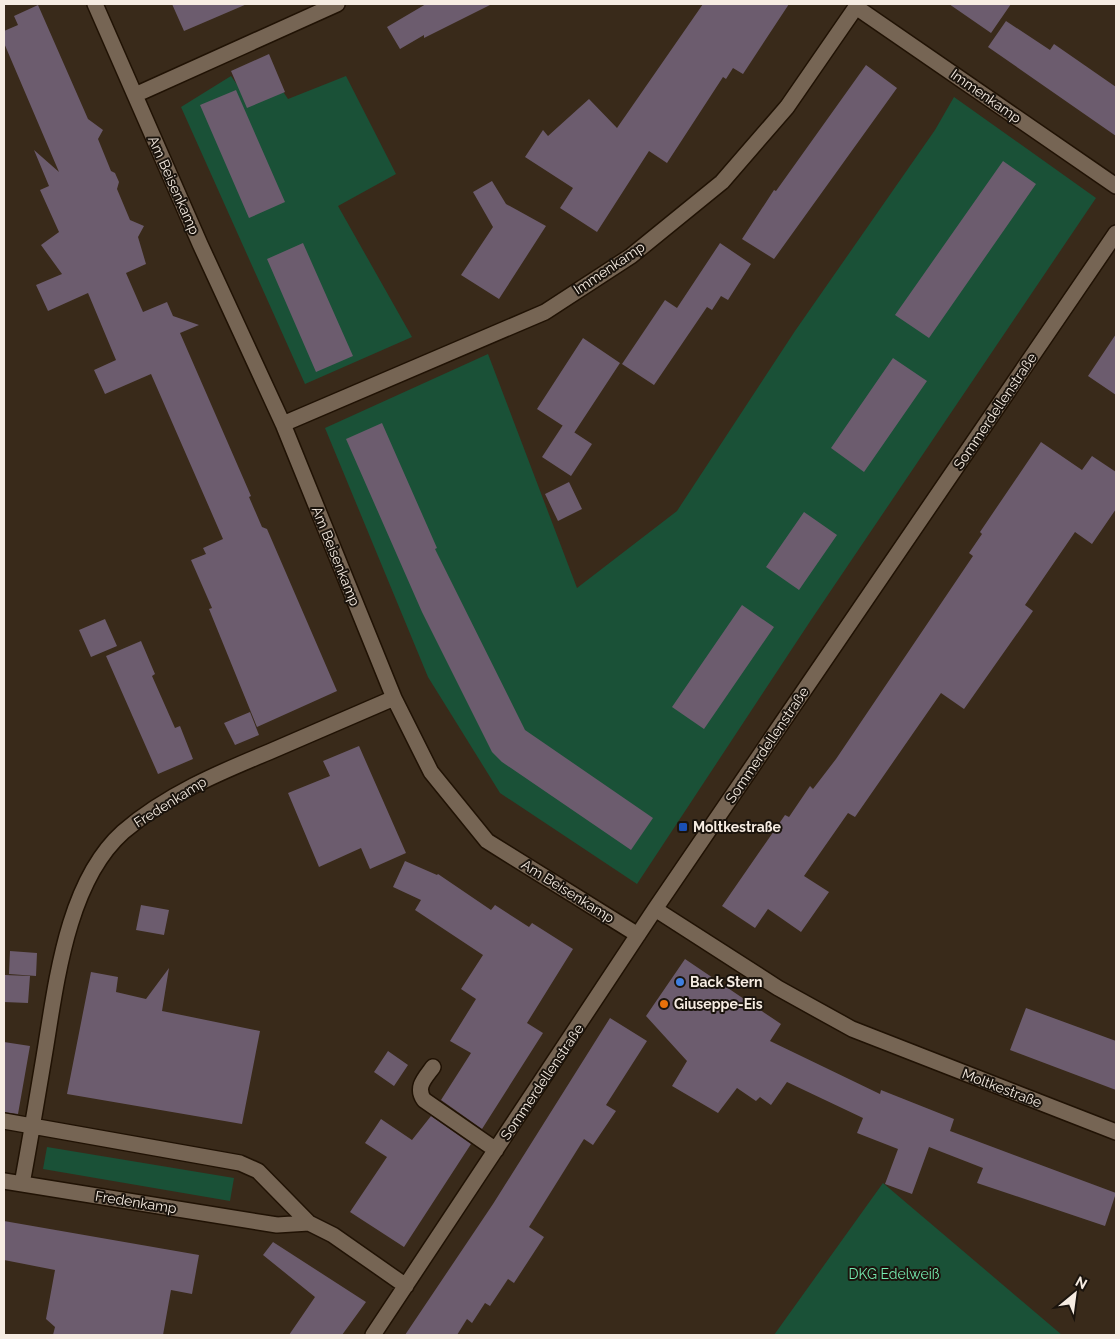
<svg xmlns="http://www.w3.org/2000/svg" width="1120" height="1339" font-family="Raleway,sans-serif">
<rect width="100%" height="100%" fill="#392a1a"/>
<!-- green -->
<path fill="#1a5137" d="M 231,76 L 243,93 L 276,81 L 288,99 L 346,76 L 396,174 L 338,206 L 412,337 L 305,384 L 181,107 Z
M 954,97 L 1096,198 L 811,620 L 637,884 L 500,793 L 428,677 L 325,428 L 488,354 L 577,588 L 677,511 L 795,331 L 935,130 Z
M 47,1147 L 234,1178 L 230,1201 L 43,1169 Z
M 883,1183 L 1062,1335 L 774,1335 Z"/>
<!-- building -->
<path fill="#6c5c6e" d="M 172,4 L 247,4 L 184,31 Z
M 426,4 L 492,4 L 424,38 L 424,35 L 400,49 L 387,27 Z
M 703,4 L 789,4 L 743,74 L 733,68 L 726,79 L 723,77 L 667,163 L 649,151 L 597,232 L 560,208 L 573,188 L 525,157 L 543,130 L 548,136 L 589,99 L 617,128 Z
M 949,4 L 1011,4 L 991,33 Z
M 38,5 L 88,119 L 103,130 L 98,139 L 111,171 L 115,173 L 119,182 L 117,189 L 130,220 L 144,226 L 138,237 L 146,264 L 126,273 L 143,312 L 167,302 L 173,316 L 199,325 L 180,333 L 251,496 L 249,497 L 262,527 L 267,529 L 337,691 L 257,727 L 209,609 L 212,608 L 191,560 L 206,554 L 203,548 L 223,539 L 151,374 L 105,394 L 94,370 L 116,360 L 88,293 L 48,311 L 36,285 L 62,274 L 41,245 L 59,232 L 40,190 L 49,186 L 34,150 L 59,172 L 4,43 L 4,31 L 18,25 L 14,16 Z
M 1006,21 L 1050,50 L 1054,44 L 1116,87 L 1116,136 L 988,47 Z
M 269,54 L 285,92 L 247,108 L 231,71 Z
M 866,65 L 897,88 L 774,259 L 742,239 L 774,190 L 776,191 Z
M 236,90 L 285,202 L 249,218 L 200,105 Z
M 1003,161 L 1036,184 L 929,338 L 895,315 Z
M 492,181 L 506,204 L 546,226 L 499,299 L 461,275 L 493,227 L 473,192 Z
M 303,243 L 353,356 L 316,372 L 267,259 Z
M 720,243 L 751,264 L 728,300 L 721,296 L 712,310 L 707,307 L 654,385 L 622,364 L 665,300 L 677,308 Z
M 1116,334 L 1116,395 L 1088,376 Z
M 583,338 L 620,363 L 574,433 L 537,409 Z
M 893,358 L 927,381 L 864,472 L 831,448 Z
M 382,423 L 437,548 L 435,549 L 525,730 L 653,818 L 631,850 L 502,762 L 492,752 L 422,612 L 346,439 Z
M 563,425 L 592,444 L 571,476 L 542,457 Z
M 1041,442 L 1082,470 L 1092,456 L 1116,472 L 1116,509 L 1092,544 L 1075,532 L 1025,605 L 1033,611 L 964,709 L 941,693 L 855,817 L 848,813 L 804,876 L 829,892 L 801,932 L 768,909 L 755,928 L 722,906 L 785,815 L 789,817 L 810,786 L 813,789 L 836,759 L 973,556 L 969,553 L 982,534 L 980,532 Z
M 569,482 L 582,509 L 558,521 L 545,494 Z
M 804,512 L 837,535 L 799,590 L 766,567 Z
M 742,605 L 774,627 L 704,729 L 672,707 Z
M 105,619 L 117,646 L 91,657 L 79,630 Z
M 141,641 L 155,674 L 152,676 L 175,728 L 180,726 L 193,759 L 158,774 L 106,656 Z
M 250,712 L 259,735 L 235,745 L 224,723 Z
M 359,746 L 406,853 L 370,869 L 361,848 L 319,867 L 288,793 L 330,776 L 323,761 Z
M 405,861 L 437,875 L 438,874 L 491,910 L 495,905 L 529,927 L 532,923 L 573,949 L 527,1023 L 543,1033 L 482,1129 L 441,1100 L 471,1053 L 450,1041 L 476,999 L 461,989 L 483,955 L 415,910 L 421,900 L 393,887 Z
M 141,905 L 169,910 L 164,935 L 136,930 Z
M 10,951 L 37,953 L 36,976 L 9,974 Z
M 685,959 L 781,1024 L 770,1041 L 880,1094 L 881,1090 L 954,1119 L 950,1131 L 1116,1193 L 1105,1226 L 977,1183 L 983,1168 L 929,1147 L 912,1194 L 885,1184 L 898,1149 L 857,1133 L 863,1118 L 787,1082 L 771,1105 L 760,1097 L 756,1101 L 737,1088 L 718,1113 L 672,1086 L 687,1061 L 646,1016 Z
M 169,968 L 162,1011 L 260,1031 L 242,1124 L 67,1094 L 91,972 L 118,977 L 116,992 L 146,999 Z
M 5,975 L 30,976 L 28,1003 L 4,1002 Z
M 1026,1008 L 1116,1041 L 1116,1090 L 1010,1050 Z
M 610,1018 L 647,1041 L 606,1105 L 616,1111 L 593,1145 L 584,1139 L 529,1227 L 544,1237 L 514,1283 L 508,1279 L 490,1306 L 485,1303 L 472,1323 L 467,1319 L 457,1335 L 405,1335 L 493,1204 Z
M 4,1042 L 30,1046 L 18,1114 L 4,1112 Z
M 388,1051 L 408,1065 L 394,1086 L 374,1072 Z
M 431,1116 L 471,1144 L 404,1247 L 350,1212 L 387,1157 L 365,1143 L 381,1119 L 412,1140 Z
M 4,1221 L 199,1255 L 192,1294 L 171,1290 L 163,1335 L 53,1335 L 55,1327 L 46,1319 L 55,1270 L 4,1260 Z
M 273,1242 L 366,1302 L 342,1335 L 289,1335 L 315,1297 L 263,1255 Z"/>
<g fill="none" stroke-linecap="round" stroke-linejoin="round">
<defs>
<path id="minor" d="M 95,4 L 200,244 L 283,424 L 394,698 L 431,772 L 487,841 L 638,935
M 858,4 L 856,7 L 1116,186
M 135,95 L 337,4
M 283,424 L 545,312 L 631,256 L 722,182 L 787,107 L 856,7
M 655,909 L 778,988 L 852,1029 L 1116,1132
M 433,1067 C 425,1078 415,1087 424,1100 L 496,1150
M 4,1121 L 240,1163 L 258,1171 L 309,1223 L 333,1235 L 406,1286
M 4,1181 L 277,1225 L 309,1223
M 22,1184 C 30,1141 37,1099 44,1057 C 56,986 66,883 123,832 C 166,795 218,773 269,752 C 310,734 352,716 394,698
M 373,1335 L 655,909 L 1116,233"/>
</defs>
<!-- minor casing -->
<use href="#minor" stroke="#201204" stroke-width="18"/>
<!-- minor -->
<use href="#minor" stroke="#766554" stroke-width="15"/>
</g>
<!-- markers -->
<rect fill="#1a4fb4" stroke="#1b140d" stroke-width="2" x="678" y="822" width="10" height="10" rx="2.5"/>
<circle fill="#3f7fe0" stroke="#1b140d" stroke-width="2" cx="680" cy="982" r="5"/>
<circle fill="#e8710a" stroke="#1b140d" stroke-width="2" cx="664" cy="1004" r="5"/>
<g text-anchor="middle" stroke-width="4" stroke-linejoin="round" paint-order="stroke">
<!-- street labels -->
<g font-size="14" fill="#f6ece2" stroke="#1b140d">
<text transform="translate(986 96) rotate(35)" y="5">Immenkamp</text>
<text transform="translate(174 185) rotate(66)" y="5">Am Beisenkamp</text>
<text transform="translate(609 268) rotate(-34)" y="5">Immenkamp</text>
<text transform="translate(995 411) rotate(-56)" y="5">Sommerdellenstraße</text>
<text transform="translate(336 556) rotate(68)" y="5">Am Beisenkamp</text>
<text transform="translate(767 745) rotate(-56)" y="5">Sommerdellenstraße</text>
<text transform="translate(170 802) rotate(-32)" y="5">Fredenkamp</text>
<text transform="translate(568 891) rotate(32)" y="5">Am Beisenkamp</text>
<text transform="translate(542 1082) rotate(-56)" y="5">Sommerdellenstraße</text>
<text transform="translate(1002 1088) rotate(21)" y="5">Moltkestraße</text>
<text transform="translate(136 1202) rotate(9)" y="5">Fredenkamp</text>
</g>
<!-- poi labels -->
<g font-size="14" font-weight="bold" fill="#f6ece2" stroke="#1b140d" text-anchor="start">
<text x="693" y="832">Moltkestraße</text>
<text x="690" y="987">Back Stern</text>
<text x="674" y="1009">Giuseppe-Eis</text>
</g>
<!-- park labels -->
<g font-size="14" fill="#76ecb1" stroke="#1b140d">
<text x="894" y="1279">DKG Edelweiß</text>
</g>
</g>
<!-- border -->
<rect width="1120" height="1339" fill="none" stroke="#f6ece2" stroke-width="10"/>
<!-- north arrow -->
<g transform="translate(1075 1294) rotate(29)" stroke="#1b140d" stroke-width="4" paint-order="stroke">
<path d="M0-4L9 19L0 12L-9 19Z" fill="#f6ece2"/>
<text y="-8" font-size="14" font-weight="bold" text-anchor="middle" fill="#f6ece2">N</text>
</g>
</svg>
